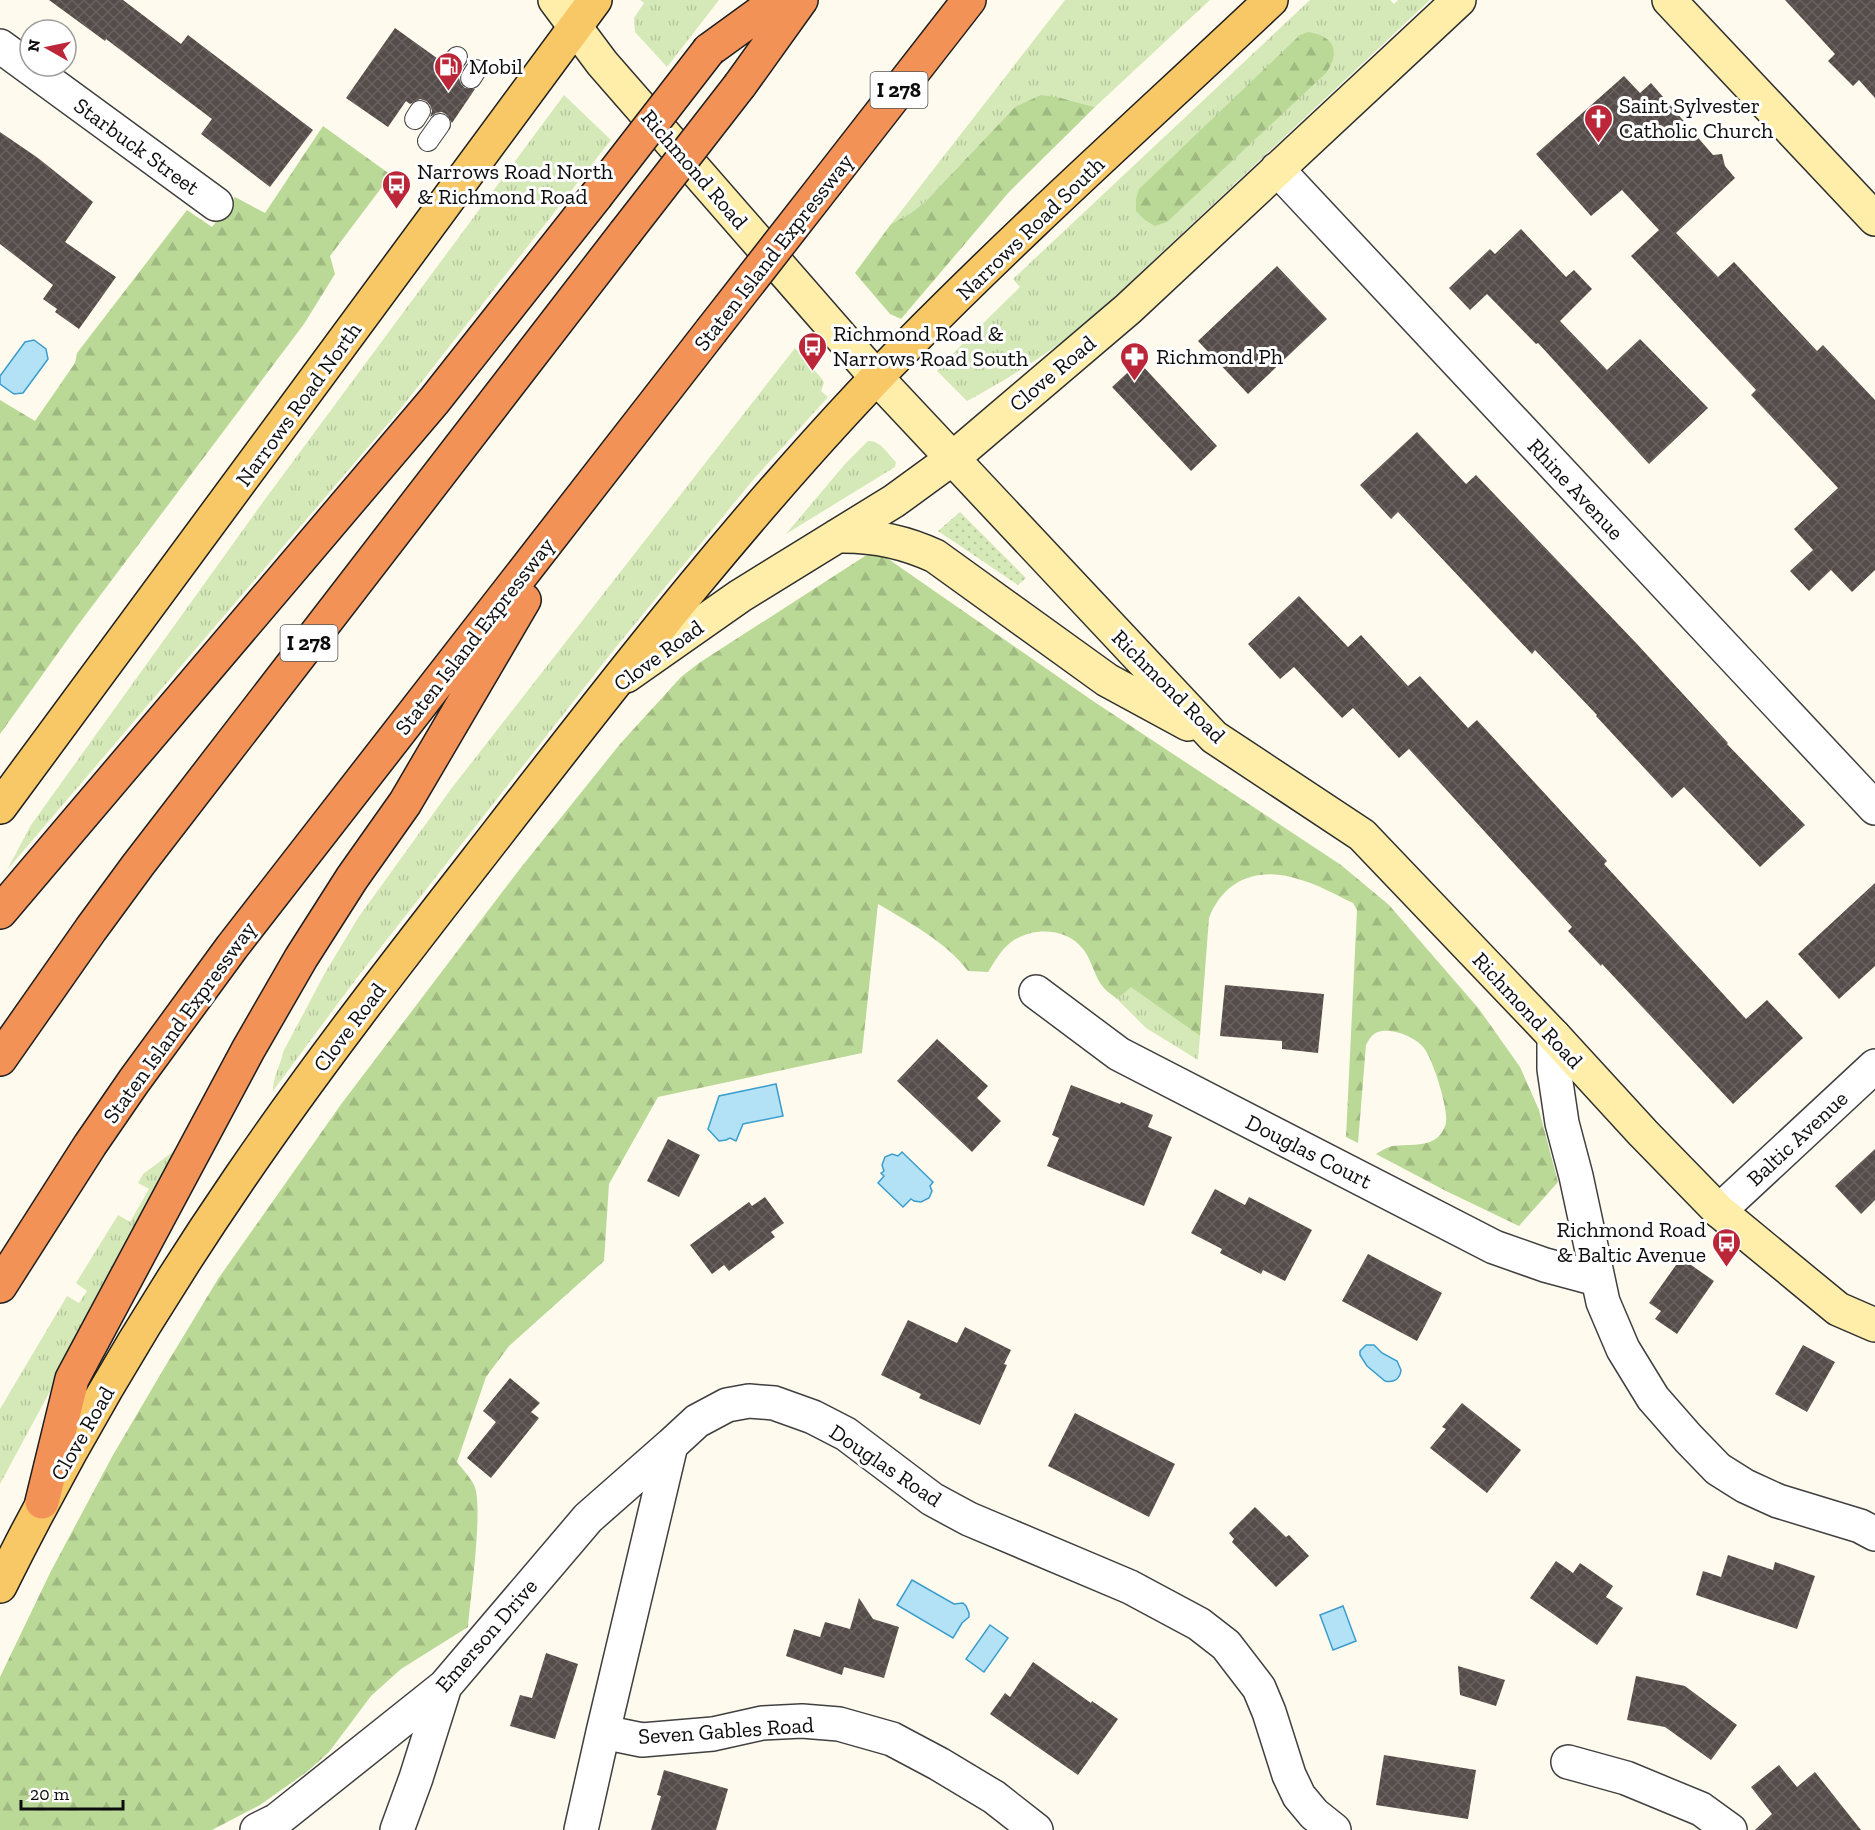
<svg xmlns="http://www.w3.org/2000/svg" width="1875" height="1830" font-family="'Zilla Slab',serif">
<defs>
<pattern id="grass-tufts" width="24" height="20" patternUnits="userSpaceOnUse" patternTransform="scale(1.5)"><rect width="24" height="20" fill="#d5e9b8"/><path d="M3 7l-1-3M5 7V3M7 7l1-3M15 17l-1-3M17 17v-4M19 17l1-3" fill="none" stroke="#b6c79d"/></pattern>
<pattern id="forest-firs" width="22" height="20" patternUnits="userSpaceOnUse" patternTransform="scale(1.5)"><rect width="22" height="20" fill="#bad997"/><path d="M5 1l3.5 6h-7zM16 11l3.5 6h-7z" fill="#9fb981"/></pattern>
<pattern id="garden-dots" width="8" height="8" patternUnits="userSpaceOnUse" patternTransform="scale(1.5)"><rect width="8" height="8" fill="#d5e9b8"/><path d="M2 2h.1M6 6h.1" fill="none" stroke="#b6c79d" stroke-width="1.8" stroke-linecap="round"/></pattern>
<pattern id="building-cross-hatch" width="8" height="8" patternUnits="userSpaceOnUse" patternTransform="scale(1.5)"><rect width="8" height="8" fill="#564d4a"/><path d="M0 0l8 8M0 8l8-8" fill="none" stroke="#696260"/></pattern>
</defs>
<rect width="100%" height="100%" fill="#fffaee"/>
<!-- grass -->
<path fill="url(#grass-tufts)" d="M 640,0 L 719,0 L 667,67 L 635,32 L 634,18 L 644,3 Z
M 1065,0 L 1210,0 L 1095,107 L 1061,98 L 1015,107 L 926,201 L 911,213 L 891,224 Z
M 1310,0 L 1390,0 L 1394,4 L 1398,0 L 1430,0 L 1091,319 C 1053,351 1011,377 967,401 L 937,371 L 966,340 L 1020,287 L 1013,279 Z
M 564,95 L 611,140 L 398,412 L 7,870 L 31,825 L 263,502 Z
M 795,348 L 822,379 L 824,383 L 821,391 L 828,397 L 753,480 L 616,647 L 356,979 L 273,1091 C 272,1079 281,1065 283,1052 L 325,973 L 358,918 L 451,789 Z
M 868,441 C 880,440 888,454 896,462 L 895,467 L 786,534 L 845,464 Z
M 1131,986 L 1200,1036 L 1198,1060 L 1146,1028 L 1117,999 Z
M 178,1148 L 82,1332 L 0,1484 L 0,1409 L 67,1296 L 79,1303 L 87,1291 L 76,1283 L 118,1215 L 130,1222 L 149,1189 L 138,1183 L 143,1174 Z"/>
<!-- forest -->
<path fill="url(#forest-firs)" d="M 1308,32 C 1334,36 1341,51 1326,73 L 1167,222 L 1155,226 L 1145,220 L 1136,211 L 1136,199 L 1139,189 L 1300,35 Z
M 1041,95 L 1061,98 L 1095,107 L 1009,192 L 901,319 L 890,314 L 855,273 L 891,224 L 911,213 L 926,201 L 1015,107 Z
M 323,126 L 391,175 L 330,256 L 335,274 L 304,324 L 78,625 L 0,734 L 0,400 L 35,421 L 75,363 L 77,353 L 187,210 L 212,227 L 235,197 L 265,213 Z
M 872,555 L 886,557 L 894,563 L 1093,701 L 1341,865 L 1389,905 L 1479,1009 L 1520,1067 L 1539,1110 L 1558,1182 L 1519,1226 L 1446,1191 L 1376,1154 C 1381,1151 1387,1147 1393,1146 C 1407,1144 1425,1147 1437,1138 C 1441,1135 1446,1126 1446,1122 C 1448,1107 1433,1060 1424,1048 C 1416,1037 1391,1027 1378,1032 C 1372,1034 1370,1038 1366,1045 L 1358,1143 L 1346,1137 L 1357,910 L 1353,903 C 1336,895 1319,885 1301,880 C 1261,866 1225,877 1209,918 L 1200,1036 L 1131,987 L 1117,999 C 1113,995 1107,992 1103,987 C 1094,976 1092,960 1083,949 C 1067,928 1033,926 1011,942 C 1001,950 995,961 988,972 L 968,971 C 945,941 910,923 878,904 L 862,1053 L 658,1097 L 609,1184 L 604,1261 L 509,1346 L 486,1377 L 457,1462 C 463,1470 470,1477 474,1485 C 484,1504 470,1601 468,1627 L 401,1669 L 371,1696 L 329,1752 L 308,1771 L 260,1805 L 212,1830 L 0,1830 L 0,1677 L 51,1571 L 113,1455 L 163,1370 L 218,1279 L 342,1103 L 519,870 L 620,744 L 681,677 L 699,663 L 865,556 Z"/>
<!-- garden -->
<path fill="url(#garden-dots)" d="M 960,512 L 1026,578 L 1018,585 L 938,531 Z"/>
<!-- water -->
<path fill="#b3e2f6" stroke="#3a9dcc" stroke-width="1.5" d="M 34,340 L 46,349 L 48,359 L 23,393 L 14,394 L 0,384 L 0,376 L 25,342 Z
M 776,1084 L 783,1116 L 743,1124 L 736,1141 L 730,1138 L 726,1140 L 719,1141 L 708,1129 L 719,1096 Z
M 902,1152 L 933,1182 L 930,1186 L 932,1191 L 929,1198 L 921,1202 L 914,1201 L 911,1199 L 903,1207 L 878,1183 L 884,1176 L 881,1173 L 884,1171 L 882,1165 L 885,1157 L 892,1154 L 898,1156 Z
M 1366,1345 L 1374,1345 L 1382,1353 L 1397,1361 L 1401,1370 C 1400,1379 1394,1383 1385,1381 L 1367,1366 L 1360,1355 L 1360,1351 Z
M 912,1580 L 954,1604 L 963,1603 L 966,1606 L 969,1613 L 969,1617 L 962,1623 L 953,1638 L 897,1605 Z
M 1343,1606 L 1356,1641 L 1333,1650 L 1320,1615 Z
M 990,1625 L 1008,1638 L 984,1672 L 966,1659 Z"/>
<!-- building -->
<path fill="url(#building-cross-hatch)" d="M 49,0 L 123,0 L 181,44 L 188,35 L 313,130 L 270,187 L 201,134 L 212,119 L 106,39 L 105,41 Z
M 1785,0 L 1875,0 L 1875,98 L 1859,80 L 1853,86 L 1828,61 L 1835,54 Z
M 395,28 L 441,61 L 441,68 L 445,73 L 451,76 L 461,72 L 459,78 L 461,84 L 465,88 L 475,89 L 452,123 L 447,115 L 442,112 L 436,113 L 430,117 L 432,111 L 430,105 L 426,101 L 420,99 L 410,104 L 406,101 L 388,127 L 346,98 Z
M 1624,76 L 1640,93 L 1651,83 L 1713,155 L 1722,154 L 1725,166 L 1735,178 L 1676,233 L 1718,277 L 1734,262 L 1817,351 L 1823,345 L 1875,400 L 1875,570 L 1852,592 L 1831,570 L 1809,591 L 1790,571 L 1813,550 L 1794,529 L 1838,488 L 1751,395 L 1756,390 L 1631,256 L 1659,230 L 1622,190 L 1591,216 L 1536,154 Z
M 0,132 L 38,158 L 93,202 L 65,242 L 116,277 L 79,329 L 55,312 L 57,309 L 43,299 L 53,285 L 0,244 Z
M 1521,229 L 1566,277 L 1574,270 L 1592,289 L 1560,321 L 1607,370 L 1640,339 L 1708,408 L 1649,464 L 1538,343 L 1536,344 L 1487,294 L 1470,310 L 1449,288 L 1490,249 L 1495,254 Z
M 1277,266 L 1327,319 L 1248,394 L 1198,341 Z
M 1139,362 L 1217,446 L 1191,471 L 1112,387 Z
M 1417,432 L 1466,484 L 1476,475 L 1637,644 L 1728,743 L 1727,744 L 1805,825 L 1760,867 L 1684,787 L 1672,798 L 1596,716 L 1597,715 L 1535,650 L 1532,654 L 1398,512 L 1391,519 L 1360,485 Z
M 1299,596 L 1348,647 L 1361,635 L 1408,686 L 1420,676 L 1468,728 L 1477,720 L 1607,861 L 1604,864 L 1746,1019 L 1767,1000 L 1803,1038 L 1733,1104 L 1602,964 L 1601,966 L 1568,931 L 1572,927 L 1409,749 L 1399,758 L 1353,708 L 1342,718 L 1294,667 L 1280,679 L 1248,644 Z
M 1875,883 L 1875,966 L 1839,999 L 1798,954 Z
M 1225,985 L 1324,994 L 1318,1053 L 1282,1049 L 1282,1041 L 1220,1036 Z
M 937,1039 L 988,1086 L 977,1098 L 1001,1121 L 972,1152 L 897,1081 Z
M 1071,1085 L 1120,1104 L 1121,1102 L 1153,1115 L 1148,1127 L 1172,1137 L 1144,1206 L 1047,1166 L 1059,1138 L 1052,1135 Z
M 668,1139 L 700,1155 L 679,1197 L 647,1181 Z
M 1875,1149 L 1875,1200 L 1861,1214 L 1835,1186 Z
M 1215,1189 L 1245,1205 L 1249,1197 L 1312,1230 L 1285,1281 L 1263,1270 L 1261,1274 L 1220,1253 L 1222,1249 L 1191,1233 Z
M 765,1197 L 784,1223 L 771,1232 L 775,1237 L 729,1271 L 724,1265 L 712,1274 L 690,1245 L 749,1202 L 752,1206 Z
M 1368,1254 L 1442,1293 L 1417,1341 L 1342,1301 Z
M 1681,1258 L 1714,1281 L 1677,1334 L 1655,1319 L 1661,1311 L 1649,1303 Z
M 908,1320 L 957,1343 L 965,1327 L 1011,1350 L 1004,1364 L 1007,1365 L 980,1425 L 919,1398 L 921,1394 L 881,1375 Z
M 1803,1345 L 1835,1362 L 1807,1412 L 1775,1394 Z
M 510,1378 L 540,1403 L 531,1412 L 539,1418 L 491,1478 L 467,1458 L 496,1422 L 483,1411 Z
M 1462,1403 L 1521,1450 L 1487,1493 L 1430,1448 L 1446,1429 L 1442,1427 Z
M 1075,1413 L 1175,1464 L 1149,1517 L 1048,1466 Z
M 1255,1507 L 1286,1537 L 1289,1535 L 1309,1556 L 1276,1587 L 1232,1542 L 1234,1539 L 1229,1533 Z
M 1728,1555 L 1773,1570 L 1775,1562 L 1815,1576 L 1797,1629 L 1696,1595 L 1703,1571 L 1721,1577 Z
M 1556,1561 L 1573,1573 L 1580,1563 L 1613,1586 L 1606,1597 L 1623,1608 L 1597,1645 L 1530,1598 Z
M 859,1598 L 873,1619 L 899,1627 L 884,1678 L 844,1667 L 842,1675 L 786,1656 L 794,1629 L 820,1637 L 825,1622 L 850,1629 Z
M 546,1653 L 578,1664 L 555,1739 L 510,1726 L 520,1695 L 532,1698 Z
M 1033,1662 L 1091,1703 L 1092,1701 L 1118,1719 L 1078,1775 L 990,1714 L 1005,1693 L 1010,1697 Z
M 1458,1666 L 1505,1680 L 1496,1706 L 1460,1695 Z
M 1636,1676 L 1685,1686 L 1737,1725 L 1711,1760 L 1665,1727 L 1627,1720 Z
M 1384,1755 L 1476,1770 L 1468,1819 L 1376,1805 Z
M 1779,1765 L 1797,1787 L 1815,1772 L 1861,1830 L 1755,1830 L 1772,1814 L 1751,1787 Z
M 664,1770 L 728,1789 L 716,1830 L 651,1830 L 661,1796 L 657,1795 Z"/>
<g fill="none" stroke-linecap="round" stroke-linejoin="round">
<defs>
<path id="lane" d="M 452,64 L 457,57
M 471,78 L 476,70
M 415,119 L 420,111
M 428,141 L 440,124"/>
<path id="street" d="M 0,46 L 216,204
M 1277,169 L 1875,808
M 1036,992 L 1119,1054 L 1494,1247 L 1545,1265 L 1597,1279
M 1554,1036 L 1554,1069 L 1562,1123 L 1576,1176 L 1603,1302 L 1623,1349 L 1653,1398 L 1688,1438 L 1718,1469 L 1745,1486 L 1778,1501 L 1860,1526 L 1875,1534
M 1719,1211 L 1875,1066
M 603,1732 L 642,1740 L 713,1734 L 762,1723 L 802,1721 L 839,1724 L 892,1739 L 939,1764 L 994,1797 L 1036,1830
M 1568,1762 L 1626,1778 L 1701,1809 L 1730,1830
M 257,1830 L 277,1820 L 445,1686 L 588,1518 L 671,1445
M 397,1830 L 416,1778 L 445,1686
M 581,1830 L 603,1732 L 671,1445 L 697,1421 L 727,1405 L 749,1401 L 774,1403 L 813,1417 L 846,1434 L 932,1499 L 969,1519 L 1130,1587 L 1199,1624 L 1226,1645 L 1259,1688 L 1269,1712 L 1289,1775 L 1299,1796 L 1314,1814 L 1334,1830"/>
<path id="secondary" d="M 555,0 L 602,63 L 877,378 L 1214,737 L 1362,835 L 1554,1036 L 1643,1133 L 1719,1211 L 1838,1309 L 1875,1325
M 1669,0 L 1875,219
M 837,536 C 872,535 903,541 935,556 L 1107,680 L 1188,724
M 626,676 L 740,596 L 894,501 L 953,458 L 1128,309 L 1459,0"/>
<path id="primary" d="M 0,807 L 595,0
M 0,1586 C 70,1445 150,1309 239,1179 C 320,1060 409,947 497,834 C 627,666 758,498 906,347 C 1024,227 1149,115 1271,0"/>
<path id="highway" d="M 709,50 L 778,0
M 740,85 L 801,0
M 828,181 L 969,0
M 0,912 L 434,401 L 596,196
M 0,1059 L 91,929 L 138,865 L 625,233
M 0,1286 L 90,1145 L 134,1081 L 232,947 L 711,331
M 42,1502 L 72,1379 L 248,1050 L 301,958 L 352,878 L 405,803 L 524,600"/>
</defs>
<!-- lane casing -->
<use href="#lane" stroke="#404040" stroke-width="22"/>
<!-- street casing -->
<use href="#street" stroke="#404040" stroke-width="36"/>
<!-- secondary casing -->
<use href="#secondary" stroke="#2f2f2f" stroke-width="36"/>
<!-- primary casing -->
<use href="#primary" stroke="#1e1e1e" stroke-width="36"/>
<!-- highway casing -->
<use href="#highway" stroke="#1e1e1e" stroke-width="36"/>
<!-- lane -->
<use href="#lane" stroke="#fff" stroke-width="20"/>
<!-- street -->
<use href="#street" stroke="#fff" stroke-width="33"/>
<!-- secondary -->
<use href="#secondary" stroke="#feeea9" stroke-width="33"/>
<!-- primary -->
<use href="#primary" stroke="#f7c865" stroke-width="33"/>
<!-- highway -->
<use href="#highway" stroke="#f39257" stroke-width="33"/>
<defs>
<path id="highway-bridge" d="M 596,196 L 709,50
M 625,233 L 740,85
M 711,331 L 828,181"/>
</defs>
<!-- highway-bridge casing -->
<use href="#highway-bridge" stroke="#1e1e1e" stroke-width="36" stroke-linecap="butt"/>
<!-- highway-bridge -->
<use href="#highway-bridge" stroke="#f39257" stroke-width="33"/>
</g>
<!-- icons -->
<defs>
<symbol id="fuel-pin" viewBox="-11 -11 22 30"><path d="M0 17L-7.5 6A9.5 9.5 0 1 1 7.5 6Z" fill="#bc2639" stroke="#fff"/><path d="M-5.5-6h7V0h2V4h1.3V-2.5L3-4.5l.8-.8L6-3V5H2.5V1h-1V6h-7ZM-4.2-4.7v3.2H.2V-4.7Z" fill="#fff"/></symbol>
<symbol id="church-pin" viewBox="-11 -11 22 30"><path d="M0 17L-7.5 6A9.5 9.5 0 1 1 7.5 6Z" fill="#bc2639" stroke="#fff"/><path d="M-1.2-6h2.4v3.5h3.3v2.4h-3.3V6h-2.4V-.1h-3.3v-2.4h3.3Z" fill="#fff"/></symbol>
<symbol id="bus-pin" viewBox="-11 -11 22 30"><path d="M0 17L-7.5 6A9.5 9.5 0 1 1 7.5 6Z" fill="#bc2639" stroke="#fff"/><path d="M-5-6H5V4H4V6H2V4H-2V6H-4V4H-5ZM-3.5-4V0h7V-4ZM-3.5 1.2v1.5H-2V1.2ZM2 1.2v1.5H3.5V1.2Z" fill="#fff"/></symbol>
<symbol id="pharmacy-pin" viewBox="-11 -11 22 30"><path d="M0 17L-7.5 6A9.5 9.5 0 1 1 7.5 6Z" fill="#bc2639" stroke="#fff"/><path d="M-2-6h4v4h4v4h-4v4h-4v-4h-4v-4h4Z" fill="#fff"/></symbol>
</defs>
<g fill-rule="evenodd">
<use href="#fuel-pin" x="432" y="50" width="33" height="45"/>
<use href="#church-pin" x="1582" y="102" width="33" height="45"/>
<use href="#bus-pin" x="380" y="168" width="33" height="45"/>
<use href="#bus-pin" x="796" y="330" width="33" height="45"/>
<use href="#pharmacy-pin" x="1118" y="340" width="33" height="45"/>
<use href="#bus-pin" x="1710" y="1226" width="33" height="45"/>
</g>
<g text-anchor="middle" stroke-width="6" stroke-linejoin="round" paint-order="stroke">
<!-- shield labels -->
<g fill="#fff" stroke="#565656" stroke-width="1.5">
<rect x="870.5" y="72" width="57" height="36" rx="4.5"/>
<rect x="280.5" y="625" width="57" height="36" rx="4.5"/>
</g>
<g font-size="21" font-weight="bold" fill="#0d0d0d">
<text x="899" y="97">I 278</text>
<text x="309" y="650">I 278</text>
</g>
<!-- poi labels -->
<g font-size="22" fill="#0d0d0d" stroke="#fff" text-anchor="start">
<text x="469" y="74">Mobil</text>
<text x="1619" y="113">Saint Sylvester<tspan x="1619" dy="25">Catholic Church</tspan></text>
<text x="417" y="179">Narrows Road North<tspan x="417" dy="25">&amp; Richmond Road</tspan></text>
<text x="833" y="341">Richmond Road &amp;<tspan x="833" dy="25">Narrows Road South</tspan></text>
<text x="1156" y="364">Richmond Ph</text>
<text x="1706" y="1237" text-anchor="end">Richmond Road<tspan x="1706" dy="25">&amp; Baltic Avenue</tspan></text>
</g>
<!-- street labels -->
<g font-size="22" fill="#0d0d0d" stroke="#fff">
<text transform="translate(137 146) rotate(36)" y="8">Starbuck Street</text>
<text transform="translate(695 169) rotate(49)" y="8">Richmond Road</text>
<text transform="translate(1030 228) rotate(-44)" y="8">Narrows Road South</text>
<text transform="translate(773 252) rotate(-52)" y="8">Staten Island Expressway</text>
<text transform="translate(1052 373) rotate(-40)" y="8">Clove Road</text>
<text transform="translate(298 404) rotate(-54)" y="8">Narrows Road North</text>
<text transform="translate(1576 489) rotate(47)" y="8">Rhine Avenue</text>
<text transform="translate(474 636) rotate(-52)" y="8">Staten Island Expressway</text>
<text transform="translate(658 655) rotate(-36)" y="8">Clove Road</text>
<text transform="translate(1169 686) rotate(45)" y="8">Richmond Road</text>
<text transform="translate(1528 1010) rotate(47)" y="8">Richmond Road</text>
<text transform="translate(179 1022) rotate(-54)" y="8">Staten Island Expressway</text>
<text transform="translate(349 1027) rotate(-53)" y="8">Clove Road</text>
<text transform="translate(1797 1138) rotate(-43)" y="8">Baltic Avenue</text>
<text transform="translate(1309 1151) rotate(27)" y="8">Douglas Court</text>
<text transform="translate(82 1433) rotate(-60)" y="8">Clove Road</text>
<text transform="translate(886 1465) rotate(34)" y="8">Douglas Road</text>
<text transform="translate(486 1635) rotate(-49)" y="8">Emerson Drive</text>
<text transform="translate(726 1730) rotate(-4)" y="8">Seven Gables Road</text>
</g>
</g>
<!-- north arrow -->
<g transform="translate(48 48) rotate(279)"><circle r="28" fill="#ffffff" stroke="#9e9e9e" stroke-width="1.5"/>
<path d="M0-4.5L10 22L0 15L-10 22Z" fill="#bc2639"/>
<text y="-9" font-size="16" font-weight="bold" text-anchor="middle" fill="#0d0d0d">N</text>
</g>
<!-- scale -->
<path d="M21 1800v9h102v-9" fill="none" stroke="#0d0d0d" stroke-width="3"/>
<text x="30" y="1800" font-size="18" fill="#0d0d0d" stroke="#ffffff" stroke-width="4.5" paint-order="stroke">20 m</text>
</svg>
